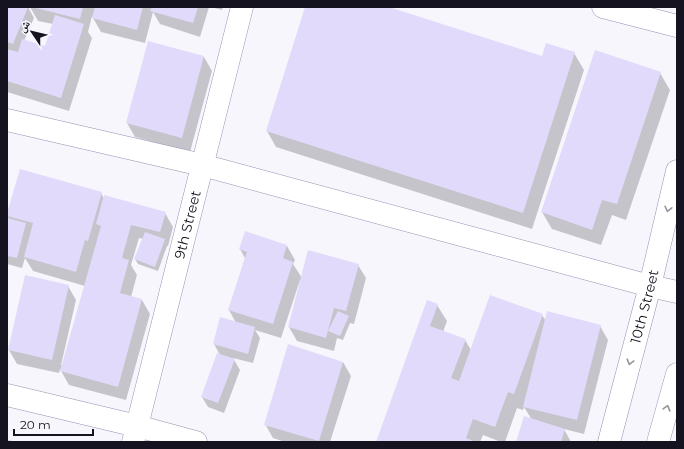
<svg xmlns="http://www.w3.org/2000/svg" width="684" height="449" font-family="Montserrat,'Noto Naskh Arabic',sans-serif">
<rect width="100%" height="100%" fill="#f7f6fd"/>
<!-- shadow -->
<path fill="#0003" d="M 7,7 L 28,7 L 34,18 L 24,41 L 46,48 L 53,24 L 38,21 L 30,7 L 209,7 L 200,37 L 160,24 L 153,12 L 145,43 L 101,32 L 92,16 L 88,32 L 92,38 L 69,111 L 7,92 Z
M 211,7 L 223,7 L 222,10 Z
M 307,7 L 385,7 L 543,57 L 574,53 L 584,70 L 532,229 L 276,147 L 267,131 Z
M 204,57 L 212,71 L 190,152 L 135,137 L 127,123 Z
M 660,73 L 670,90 L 626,220 L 612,215 L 601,245 L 552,229 L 542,212 Z
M 101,193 L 104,199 L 165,213 L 173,227 L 168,246 L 167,246 L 158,271 L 138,264 L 135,259 L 143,239 L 139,238 L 131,265 L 137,275 L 131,297 L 142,300 L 150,314 L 126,400 L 69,385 L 60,369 L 59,373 L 17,364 L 9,350 L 68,286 L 76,300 L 61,365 L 63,365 L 85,286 L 33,271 L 25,258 L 22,268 L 7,264 L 7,219 L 10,220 L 7,216 Z
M 287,246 L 295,260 L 293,264 L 302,278 L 358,265 L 366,278 L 354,324 L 350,323 L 343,340 L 337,338 L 334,351 L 297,341 L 289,327 L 301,280 L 300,280 L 281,338 L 255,330 L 260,338 L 253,363 L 233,358 L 240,370 L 224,413 L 208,407 L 202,397 L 220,355 L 214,344 L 221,319 L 236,323 L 229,310 L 245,258 L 240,249 Z
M 437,305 L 447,321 L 443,332 L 465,340 L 471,350 L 542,315 L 546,321 L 600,326 L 608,340 L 584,434 L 564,429 L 571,442 L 517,442 L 532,420 L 524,407 L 523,410 L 517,408 L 505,442 L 501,442 L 483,435 L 480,442 L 377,442 Z
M 343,362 L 351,376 L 330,442 L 285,442 L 273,438 L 265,424 Z
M 7,440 L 19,442 L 7,442 Z"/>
<!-- building -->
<path fill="#e2dafb" d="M 7,7 L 28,7 L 13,44 L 7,42 Z
M 32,7 L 83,7 L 80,19 Z
M 95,7 L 143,7 L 137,30 L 92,18 Z
M 152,7 L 198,7 L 193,23 L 150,11 Z
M 305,7 L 389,7 L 542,56 L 546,43 L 575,52 L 523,213 L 266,131 Z
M 55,15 L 84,24 L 61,98 L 7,81 L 7,49 L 18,52 L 22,39 L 45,46 Z
M 148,41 L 204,56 L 182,138 L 126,123 Z
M 595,50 L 661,72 L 617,204 L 602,200 L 592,230 L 541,212 Z
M 20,169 L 102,192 L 88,241 L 85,240 L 76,272 L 24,257 L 33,223 L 7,216 L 7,213 Z
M 104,195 L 166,212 L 160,232 L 131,225 L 122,258 L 129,260 L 120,293 L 142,299 L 118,387 L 60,371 L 101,226 L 96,224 Z
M 7,218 L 26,223 L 17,258 L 7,256 Z
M 245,231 L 287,245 L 283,258 L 293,262 L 273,324 L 228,310 L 247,252 L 239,249 Z
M 145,232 L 165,239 L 155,267 L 134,259 Z
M 308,250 L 359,264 L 346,311 L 334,308 L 326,338 L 288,327 Z
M 25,275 L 69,285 L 52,360 L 8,350 Z
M 490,295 L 543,314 L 514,394 L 508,392 L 495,427 L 473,419 L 466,438 L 476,442 L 376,442 L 427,300 L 438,304 L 430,326 L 466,339 L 451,378 L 459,381 Z
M 338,311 L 349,316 L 340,336 L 328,331 Z
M 547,311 L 601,325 L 577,420 L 523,407 Z
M 220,317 L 255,327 L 248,354 L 213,344 Z
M 288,344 L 343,362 L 319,441 L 264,425 Z
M 217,353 L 235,359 L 218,403 L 201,397 Z
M 524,416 L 565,429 L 561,442 L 516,442 Z"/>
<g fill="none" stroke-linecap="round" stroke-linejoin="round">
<defs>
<g id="minor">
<path d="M 603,7 L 677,26"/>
<path d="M 7,120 L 202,165 L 650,286 L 677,292"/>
<path d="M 7,395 L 137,426 L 196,442"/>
<path id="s1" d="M 133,442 L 242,7"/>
<path id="s2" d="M 609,442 L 650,286 L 677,171"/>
<path d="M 658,442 L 677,374"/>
</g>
</defs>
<!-- minor casing -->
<use href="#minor" stroke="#9991b3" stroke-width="23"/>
<!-- minor -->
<use href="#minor" stroke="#fff" stroke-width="22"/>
</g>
<!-- one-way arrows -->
<defs><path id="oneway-chevron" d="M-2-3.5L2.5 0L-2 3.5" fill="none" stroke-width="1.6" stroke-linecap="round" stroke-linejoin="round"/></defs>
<g stroke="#96959b">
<use href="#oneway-chevron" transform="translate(668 209) rotate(103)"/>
<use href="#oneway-chevron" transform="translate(630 362) rotate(105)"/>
<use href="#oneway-chevron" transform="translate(667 408) rotate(-74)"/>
</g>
<g text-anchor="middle" stroke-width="3.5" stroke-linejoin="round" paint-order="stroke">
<!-- street labels -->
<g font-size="14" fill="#161320" stroke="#f7f6fd">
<text dy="5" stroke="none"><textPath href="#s1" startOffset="224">9th Street</textPath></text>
<text dy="5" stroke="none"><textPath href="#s2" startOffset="140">10th Street</textPath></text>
</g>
</g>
<!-- border -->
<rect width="684" height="449" fill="none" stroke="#161320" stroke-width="16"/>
<!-- north arrow -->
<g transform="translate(32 32) rotate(305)" stroke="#f7f6fd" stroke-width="3" paint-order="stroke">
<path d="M0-3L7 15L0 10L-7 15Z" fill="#161320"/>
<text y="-6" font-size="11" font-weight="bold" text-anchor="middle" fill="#161320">ش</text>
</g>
<!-- scale -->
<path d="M14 429v6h79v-6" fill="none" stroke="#161320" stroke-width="2"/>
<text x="20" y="429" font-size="12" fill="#161320" stroke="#f7f6fd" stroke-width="3" paint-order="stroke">20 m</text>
</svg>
